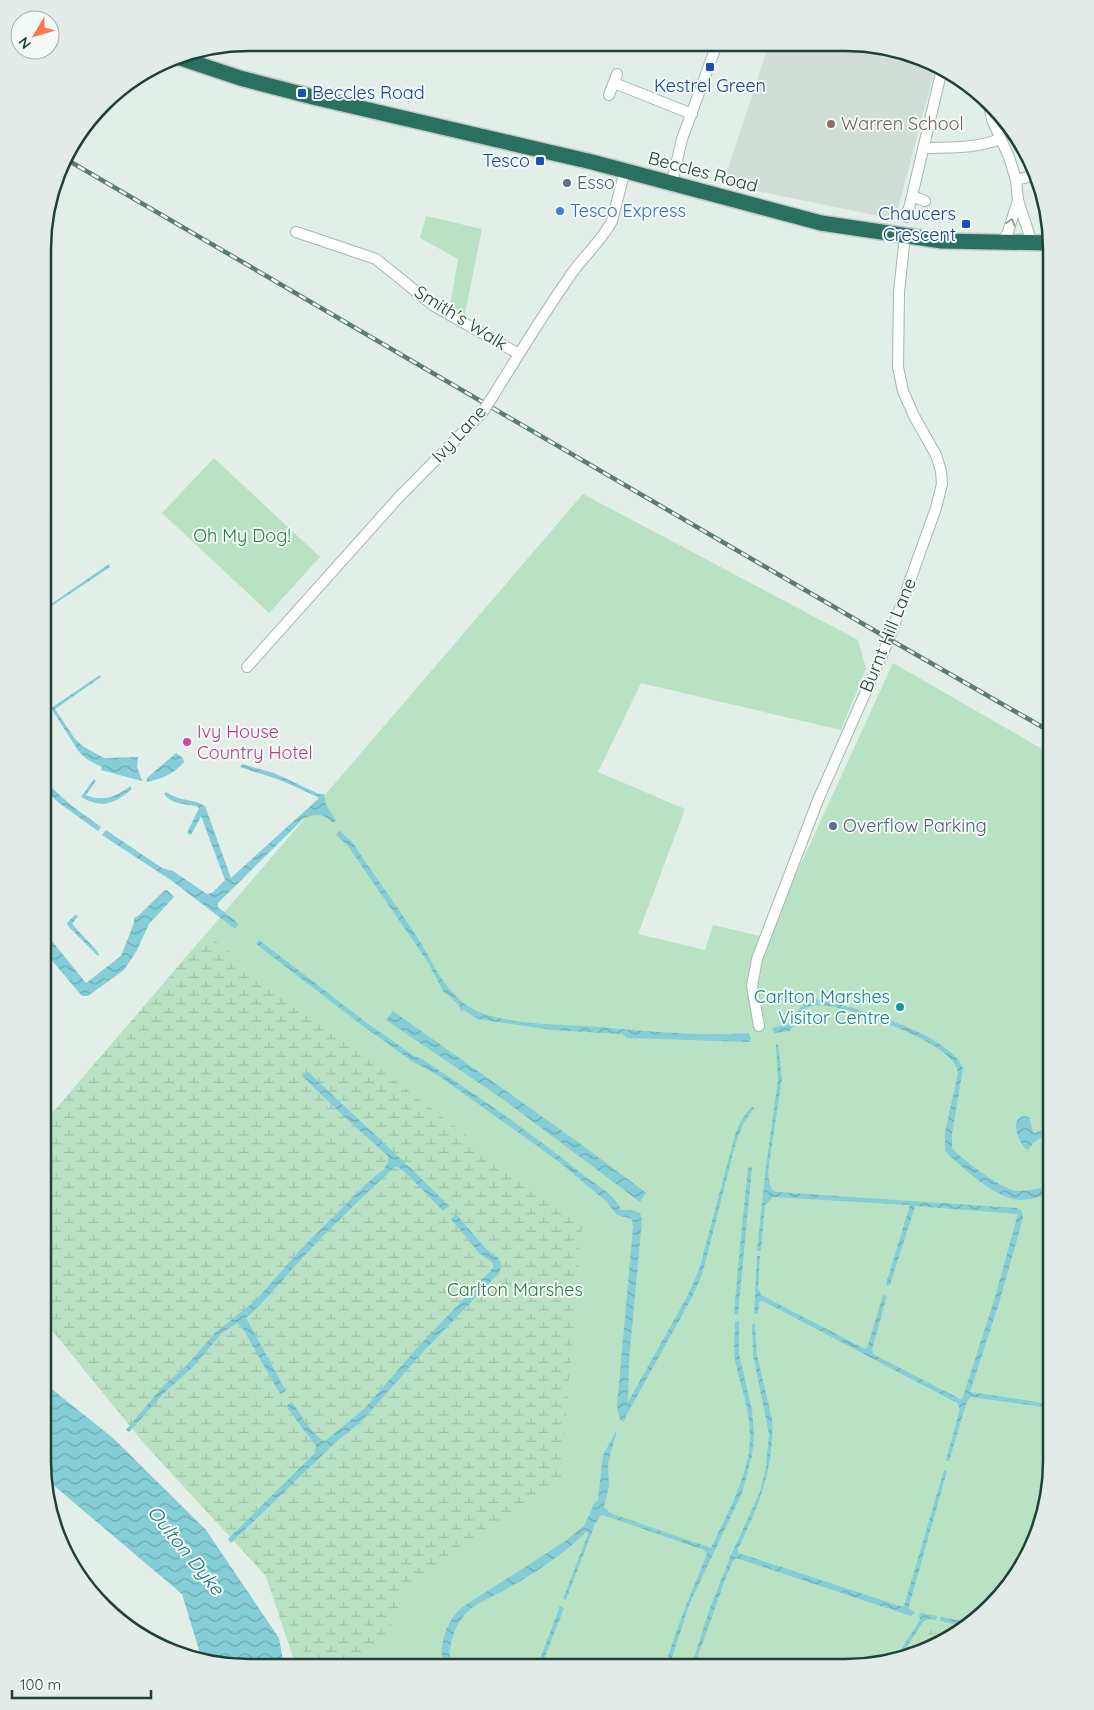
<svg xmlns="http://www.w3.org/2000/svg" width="1094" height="1710" font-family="Quicksand,sans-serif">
<defs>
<pattern id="wetland-marsh" width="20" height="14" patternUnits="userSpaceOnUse" patternTransform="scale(1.25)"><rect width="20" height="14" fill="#b9e1c3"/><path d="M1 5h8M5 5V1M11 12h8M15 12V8" fill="none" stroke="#9fc2a8"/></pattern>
<pattern id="water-waves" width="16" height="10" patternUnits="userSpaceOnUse" patternTransform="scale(1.25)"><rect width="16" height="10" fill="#85ced8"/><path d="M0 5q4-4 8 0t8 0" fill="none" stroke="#6ca9b0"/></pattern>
</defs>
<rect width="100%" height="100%" fill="#e2eee8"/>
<!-- built -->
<path fill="#d0ded7" d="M 769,44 L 872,44 L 923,58 L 936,65 L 896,216 L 879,216 L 723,184 Z"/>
<!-- green -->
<path fill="#b9e1c3" d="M 426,216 L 482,229 L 465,314 L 450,306 L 458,259 L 420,238 Z
M 214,458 L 320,557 L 269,613 L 162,513 Z
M 583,494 L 858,640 L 866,669 L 841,730 L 641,683 L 598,772 L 685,809 L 638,934 L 705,950 L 713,925 L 767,938 L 893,663 L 1051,754 L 1051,1474 L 1036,1539 L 1009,1586 L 971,1625 L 924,1652 L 845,1667 L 296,1666 L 266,1576 L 143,1442 L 43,1319 L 43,1124 Z"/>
<!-- wetland -->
<path fill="url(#wetland-marsh)" d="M 206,934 L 582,1225 L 561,1478 L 546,1494 L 468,1541 L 406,1587 L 387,1636 L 347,1666 L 321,1662 L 288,1642 L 266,1576 L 143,1442 L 43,1319 L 43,1124 Z
M 933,1627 L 957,1632 L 924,1652 L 915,1653 Z"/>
<!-- water -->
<path fill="url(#water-waves)" d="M 109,564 L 110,567 L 44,611 L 44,609 Z
M 100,675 L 101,677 L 55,709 L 75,739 L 84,747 L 104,758 L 138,757 L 137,767 L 142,781 L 101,770 L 102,767 L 88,760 L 79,752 L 51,708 Z
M 176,753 L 183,758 L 184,762 C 175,773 160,780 146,782 L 147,778 Z
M 242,764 L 274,773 L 319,794 L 324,794 L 326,805 L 336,820 L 333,823 C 325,813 313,813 303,819 L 218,903 L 218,907 L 239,924 L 235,929 L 172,881 L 102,835 L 106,830 L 162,868 L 173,871 L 207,894 L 212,893 L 225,880 L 201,816 L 191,835 L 187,833 L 199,808 L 196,806 C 184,804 171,804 164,794 L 166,792 C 180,802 192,798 205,806 L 231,878 L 318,799 L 318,797 L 280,780 L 240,767 Z
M 94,779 L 96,781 L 86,795 C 102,802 117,797 130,786 L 132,789 C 114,804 102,809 81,797 Z
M 43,780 L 72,806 L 101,827 L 98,831 L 59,803 L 43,788 Z
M 340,831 L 353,843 C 374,876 398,907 419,940 C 433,963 444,988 465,1004 C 493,1026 562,1024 598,1027 C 648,1031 698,1037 749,1033 L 751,1038 L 750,1042 L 628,1038 L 622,1034 L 552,1030 L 477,1019 L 464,1010 L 461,1011 L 459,1005 L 443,991 L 429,964 L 348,846 L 336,835 Z
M 165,890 L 167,890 L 174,897 L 149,924 L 136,952 L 124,970 L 88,996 L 82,996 L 43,950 L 43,930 L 86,983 L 121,956 L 134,923 L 134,918 L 138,916 Z
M 75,915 L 78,916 L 72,924 L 97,951 L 99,955 L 98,956 L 68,926 L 67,923 Z
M 259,940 L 367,1023 L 414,1056 L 422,1059 C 477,1095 531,1133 582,1174 C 595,1184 616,1195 621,1210 L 632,1210 L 640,1213 L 642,1220 L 629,1360 L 628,1402 L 688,1295 L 699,1270 L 735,1135 C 739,1124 744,1114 752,1107 L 754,1108 L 743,1124 L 736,1142 L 702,1275 L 691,1299 L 626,1416 L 624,1422 L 620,1420 L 617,1406 L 633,1228 L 632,1219 L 617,1215 L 607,1202 L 558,1161 L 439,1076 L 412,1061 L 363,1026 L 256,944 Z
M 815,999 C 851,1006 949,1033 963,1068 L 952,1134 L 952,1148 C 961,1159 1003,1190 1017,1191 C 1028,1191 1040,1188 1051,1185 L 1051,1194 C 1041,1196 1030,1200 1020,1200 C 995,1199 963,1168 945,1151 L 945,1132 L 958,1073 C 957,1062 945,1053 936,1047 C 915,1033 831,997 808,1007 L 790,1031 L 774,1033 L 772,1028 L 789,1024 C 796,1015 802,1000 815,999 Z
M 393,1011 L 578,1142 L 646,1193 L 640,1202 L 504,1100 L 386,1020 Z
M 778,1044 L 782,1078 L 768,1172 L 769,1181 L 772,1190 L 777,1192 L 1016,1208 L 1021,1210 L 1023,1217 L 1018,1236 L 999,1303 L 970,1392 L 1051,1404 L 1051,1408 L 971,1397 L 967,1401 L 949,1461 L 946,1460 L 960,1409 L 957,1403 L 763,1301 L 759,1302 L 758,1313 L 754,1314 L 757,1256 L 760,1256 L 758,1288 L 761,1295 L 865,1349 L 867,1348 L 883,1295 L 887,1296 L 872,1349 L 873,1354 L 962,1400 L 995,1297 L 1018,1214 L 915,1206 L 890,1285 L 888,1286 L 886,1284 L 910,1205 L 773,1197 L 765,1205 L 761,1251 L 757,1251 L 766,1166 L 778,1080 L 776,1045 Z
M 307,1071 C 354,1116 403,1159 449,1206 L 443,1211 L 407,1174 L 398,1167 L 395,1167 C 364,1195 334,1224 306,1254 C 286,1275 268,1299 246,1318 L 286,1391 L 280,1394 L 243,1329 L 237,1323 L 221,1334 L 193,1367 L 164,1393 L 129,1432 L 126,1430 L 163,1386 L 185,1367 L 215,1333 L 256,1300 L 303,1247 L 366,1184 L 384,1169 L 388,1162 L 388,1156 L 351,1123 L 302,1076 Z
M 1024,1116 L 1029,1117 L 1033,1132 L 1035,1133 L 1041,1131 L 1043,1134 L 1042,1137 L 1034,1142 L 1028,1150 C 1021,1147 1013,1128 1017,1121 C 1019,1118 1021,1117 1024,1116 Z
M 752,1167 L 738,1315 L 734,1314 L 740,1247 L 748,1168 Z
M 456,1214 L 485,1248 L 498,1258 L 501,1263 L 500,1272 L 422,1353 L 363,1420 L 336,1442 L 231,1543 L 228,1539 L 315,1453 L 316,1446 L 286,1406 L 292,1402 C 300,1413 313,1437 325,1441 L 364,1409 L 417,1348 L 493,1268 L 493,1263 L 479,1253 L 451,1219 Z
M 739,1321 L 739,1354 L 752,1410 L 754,1436 L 752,1456 L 742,1493 L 689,1605 L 669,1667 L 665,1667 C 676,1628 692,1591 707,1554 L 704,1550 L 603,1515 L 600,1516 L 595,1524 L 566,1600 L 563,1599 L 588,1534 L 588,1532 L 586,1532 C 563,1555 533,1574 505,1590 C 494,1596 474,1604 466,1613 C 453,1627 448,1648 450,1666 L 443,1666 C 439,1645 445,1623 461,1608 L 564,1542 L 584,1526 L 592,1509 L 593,1504 L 598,1500 L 603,1455 L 617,1430 L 608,1464 L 609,1486 L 604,1507 L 610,1513 L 711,1548 C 727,1513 750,1475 750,1436 C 750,1409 740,1385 735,1360 C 733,1348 735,1334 735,1322 Z
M 752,1324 L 755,1324 L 757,1355 L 772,1419 C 775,1466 758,1508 738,1549 L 738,1553 L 900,1606 L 904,1606 L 944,1470 L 947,1471 L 909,1606 L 909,1609 L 915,1612 L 911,1616 L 736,1558 L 733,1561 L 725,1580 L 694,1667 L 691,1667 L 710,1608 L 731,1555 L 760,1492 L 766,1467 L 769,1434 L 753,1355 Z
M 43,1382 L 113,1438 L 206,1530 L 279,1638 L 284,1666 L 223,1666 L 202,1660 L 182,1594 L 46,1479 L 43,1460 Z
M 560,1606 L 564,1608 L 541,1667 L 537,1667 Z
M 921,1613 L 937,1616 L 936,1620 L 929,1619 L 923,1622 L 901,1656 L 896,1657 L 920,1620 L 919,1614 Z
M 941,1617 L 972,1623 L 967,1627 L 940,1621 Z"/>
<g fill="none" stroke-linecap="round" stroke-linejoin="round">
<defs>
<path id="street" d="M 614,83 L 692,114
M 609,95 L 617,74
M 989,104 L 992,120 L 1009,157 L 1016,180 L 1037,175
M 923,148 C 949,147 975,149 1000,139
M 1016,180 L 1018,200 L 1032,243
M 672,182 L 682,139 L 717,44
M 912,196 L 925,201
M 907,217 L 942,69
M 296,232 L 376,259 L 434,306 L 519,354
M 1002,243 L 1008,232 L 1018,200
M 495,393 C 520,352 545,312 572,273 C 585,255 602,240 612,221 L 625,170
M 247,667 L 399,497 L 482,413
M 759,1026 L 752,986 L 757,959 L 818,800 L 889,639 L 936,508 L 942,484 L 941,471 L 936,455 L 914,416 L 903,391 L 898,367 L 899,292 L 905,236"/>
<path id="highway" d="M 177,57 L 240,78 L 313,97 L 592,162 L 821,223 L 942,241 L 1050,243"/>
</defs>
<!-- street casing -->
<use href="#street" stroke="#a4b7af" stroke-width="12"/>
<!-- highway casing -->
<use href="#highway" stroke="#c1cac7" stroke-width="18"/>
<!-- street -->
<use href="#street" stroke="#fff" stroke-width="10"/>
<!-- highway -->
<use href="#highway" stroke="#29705f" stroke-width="15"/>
<defs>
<path id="rail" d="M 64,158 L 889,639 L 1051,732"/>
</defs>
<!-- rail casing -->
<use href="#rail" stroke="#5b7c72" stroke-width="4.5"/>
<!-- rail -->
<use href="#rail" stroke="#f3faf6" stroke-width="2.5" stroke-dasharray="8" stroke-linecap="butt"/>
<defs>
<path id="street-bridge" d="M 482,413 L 495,393"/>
</defs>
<!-- street-bridge casing -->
<use href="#street-bridge" stroke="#a4b7af" stroke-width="12" stroke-linecap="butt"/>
<!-- street-bridge -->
<use href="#street-bridge" stroke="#fff" stroke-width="10"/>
</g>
<!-- one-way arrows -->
<defs><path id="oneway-chevron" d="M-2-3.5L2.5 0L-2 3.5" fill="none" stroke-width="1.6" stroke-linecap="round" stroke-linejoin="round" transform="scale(1.25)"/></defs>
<use stroke="#90a09b" href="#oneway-chevron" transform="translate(1011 222) rotate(-74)"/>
<!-- markers -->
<g fill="#1a4fb4" stroke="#f3faf6" stroke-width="2">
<rect x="705" y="62" width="10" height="10" rx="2.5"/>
<rect x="297" y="88" width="10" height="10" rx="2.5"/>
<rect x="535" y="156" width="10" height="10" rx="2.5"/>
<rect x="961" y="219" width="10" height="10" rx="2.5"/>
</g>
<circle fill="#8d6e63" stroke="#f3faf6" stroke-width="2" cx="831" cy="124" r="5"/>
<g fill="#5c6f8a" stroke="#f3faf6" stroke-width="2">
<circle cx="567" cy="183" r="5"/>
<circle cx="833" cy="826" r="5"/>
</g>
<circle fill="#3f7fe0" stroke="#f3faf6" stroke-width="2" cx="560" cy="211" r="5"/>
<circle fill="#d1479c" stroke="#f3faf6" stroke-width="2" cx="187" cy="742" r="5"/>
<circle fill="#0f9aa8" stroke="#f3faf6" stroke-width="2" cx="900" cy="1007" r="5"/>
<g text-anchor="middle" stroke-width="4" stroke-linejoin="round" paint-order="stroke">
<!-- transit labels -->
<g font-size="18" fill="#164399" stroke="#f3faf6" text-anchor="end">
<text x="710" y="92" text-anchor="middle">Kestrel Green</text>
<text x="312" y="99" text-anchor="start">Beccles Road</text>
<text x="530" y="167">Tesco</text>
<text x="956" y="220">Chaucers<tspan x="956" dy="21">Crescent</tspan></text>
</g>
<!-- education labels -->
<g font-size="18" fill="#785e54" stroke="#f3faf6" text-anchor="start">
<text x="841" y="130">Warren School</text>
</g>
<!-- street labels -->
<g font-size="18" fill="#204137" stroke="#f3faf6">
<text transform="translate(703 172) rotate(15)" y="6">Beccles Road</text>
<text transform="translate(461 318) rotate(32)" y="6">Smith's Walk</text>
<text transform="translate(459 434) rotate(-47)" y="6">Ivy Lane</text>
<text transform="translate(888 635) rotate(-68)" y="6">Burnt Hill Lane</text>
</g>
<!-- service labels -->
<g font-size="18" fill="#4e5e75" stroke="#f3faf6" text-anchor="start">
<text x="577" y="189">Esso</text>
<text x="843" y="832">Overflow Parking</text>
</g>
<!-- shop labels -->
<g font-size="18" fill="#366cbe" stroke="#f3faf6" text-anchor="start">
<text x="570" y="217">Tesco Express</text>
</g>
<!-- park labels -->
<g font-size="18" fill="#277b45" stroke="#f3faf6">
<text x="242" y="542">Oh My Dog!</text>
<text x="515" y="1296">Carlton Marshes</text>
</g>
<!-- hotel labels -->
<g font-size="18" fill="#b23c85" stroke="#f3faf6" text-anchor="start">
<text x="197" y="738">Ivy House<tspan x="197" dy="21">Country Hotel</tspan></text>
</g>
<!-- culture labels -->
<g font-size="18" fill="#0d838f" stroke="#f3faf6" text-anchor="end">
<text x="890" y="1003">Carlton Marshes<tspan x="890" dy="21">Visitor Centre</tspan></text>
</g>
<!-- water labels -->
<g font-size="19" font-style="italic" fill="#147483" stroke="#f3faf6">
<text transform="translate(186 1550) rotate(51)" y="7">Oulton Dyke</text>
</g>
</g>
<!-- crop -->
<path d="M0 0H1094V1710H0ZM249 51H845A198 198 0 0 1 1043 249V1461A198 198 0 0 1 845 1659H249A198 198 0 0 1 51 1461V249A198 198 0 0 1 249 51Z" fill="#e2ebe7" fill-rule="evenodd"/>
<path fill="none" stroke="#204137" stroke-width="2.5" d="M249 51H845A198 198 0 0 1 1043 249V1461A198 198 0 0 1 845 1659H249A198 198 0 0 1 51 1461V249A198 198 0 0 1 249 51Z"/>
<!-- north arrow -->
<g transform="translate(35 35) rotate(232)"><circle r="24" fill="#f3faf6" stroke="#9fb0aa"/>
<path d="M0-4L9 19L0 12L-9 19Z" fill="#fe7550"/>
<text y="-8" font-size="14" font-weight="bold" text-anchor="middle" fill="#204137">N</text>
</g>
<!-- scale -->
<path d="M12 1690v8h139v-8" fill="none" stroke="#204137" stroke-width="2.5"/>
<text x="20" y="1690" font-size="15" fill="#204137" stroke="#f3faf6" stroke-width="4" paint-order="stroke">100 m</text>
</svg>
